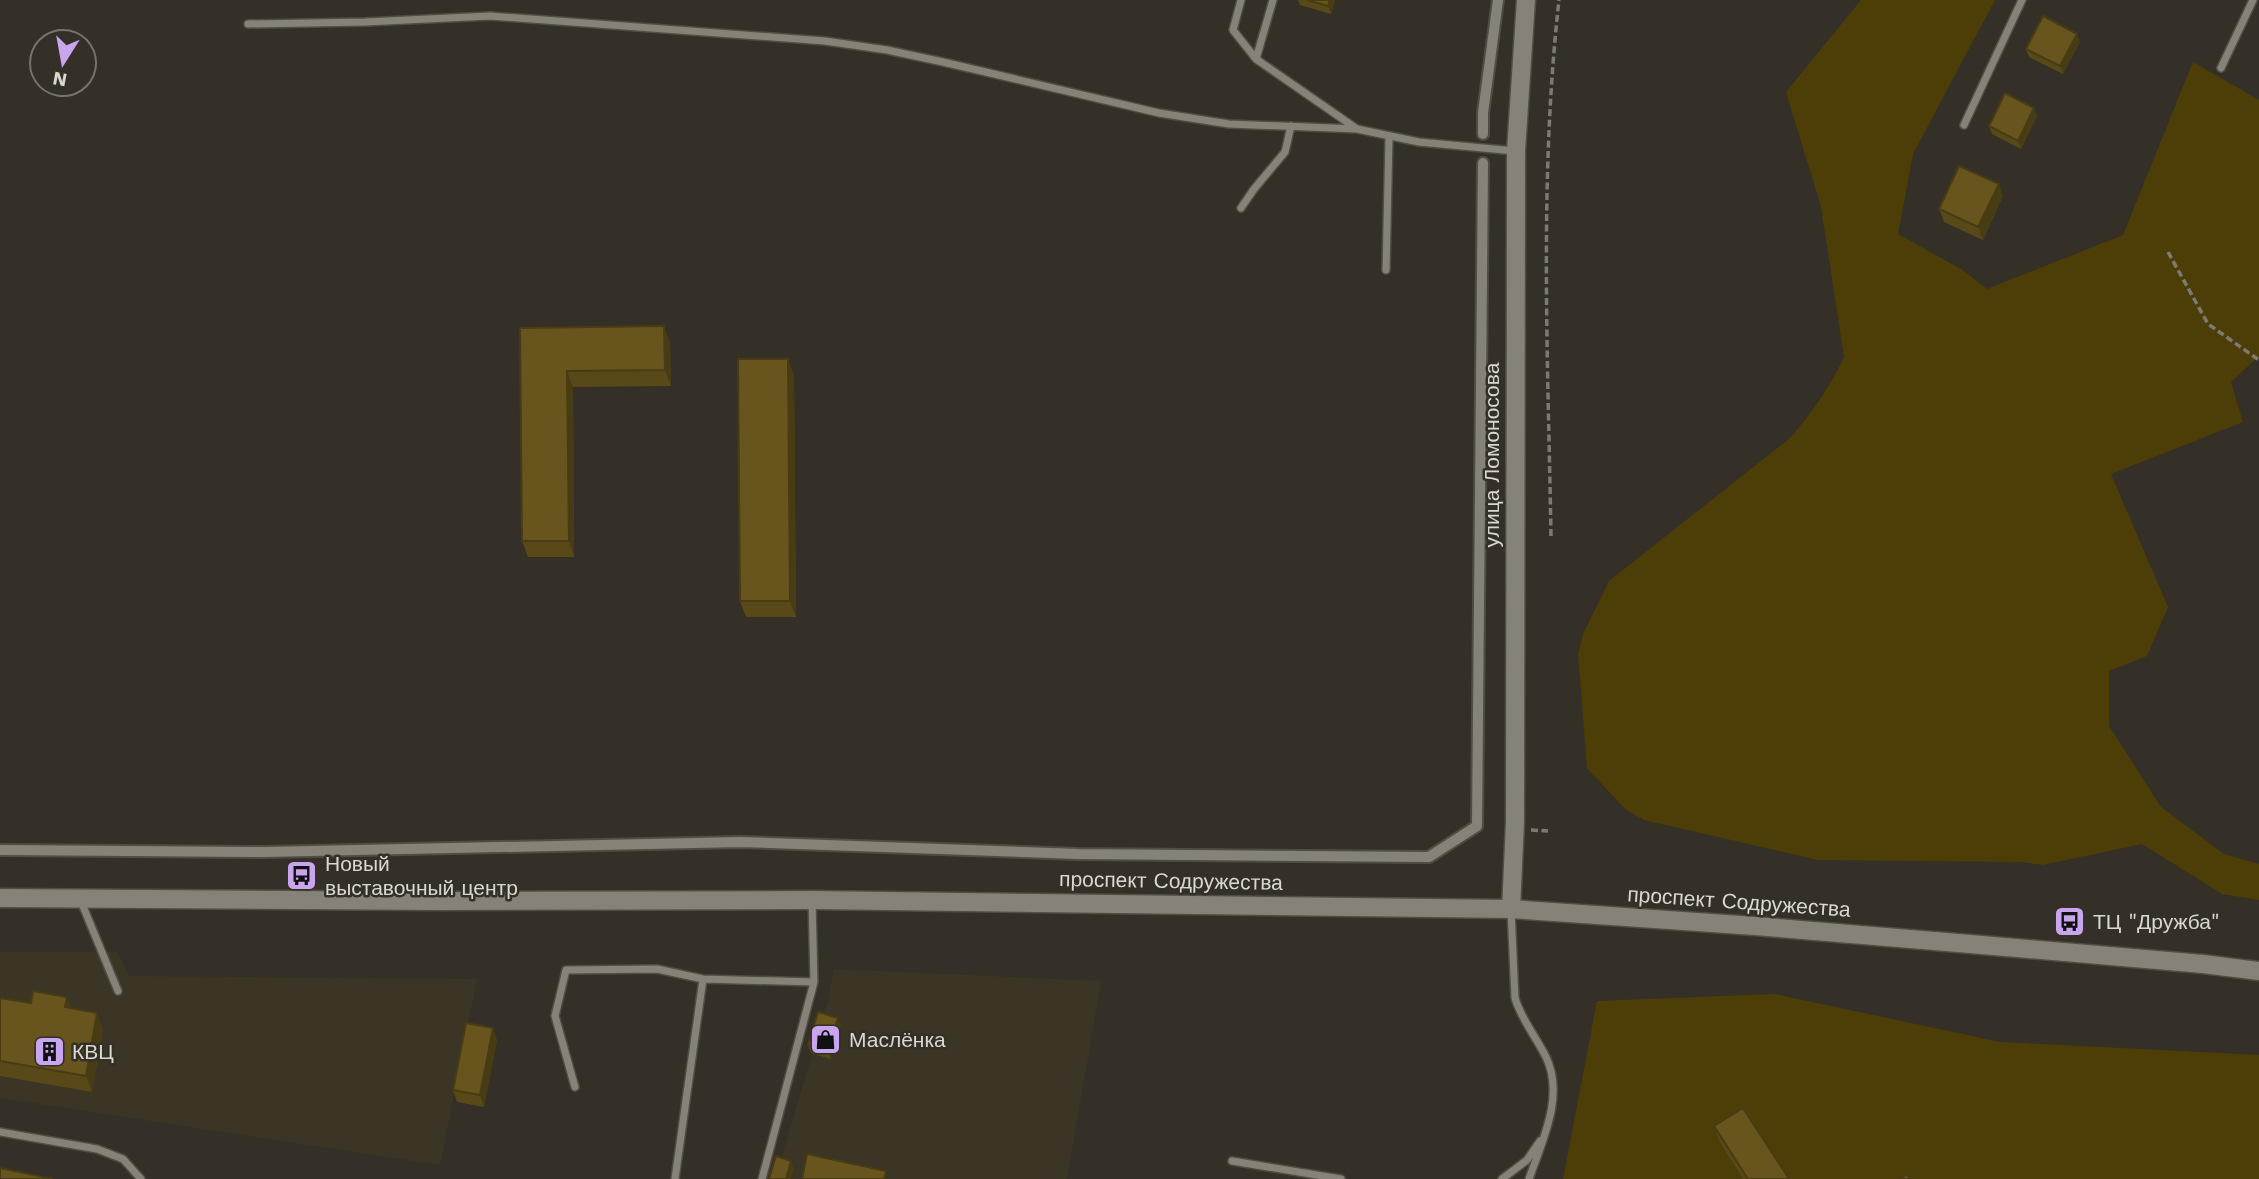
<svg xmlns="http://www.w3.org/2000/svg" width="2259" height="1179" font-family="'Work Sans',sans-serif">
<rect width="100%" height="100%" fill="#343027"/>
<!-- built -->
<path fill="#3b3525" d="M 0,952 L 118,952 L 129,976 L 477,979 L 440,1165 L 0,1098 Z
M 834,969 L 1101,981 L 1067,1179 L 775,1179 L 828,1001 Z"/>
<!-- green -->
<path fill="#4d3d07" d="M 1861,0 L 1995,0 L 1913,154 L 1898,234 L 1961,269 L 1987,289 L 2123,235 L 2193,62 L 2259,100 L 2259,356 L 2231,382 L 2243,422 L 2111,474 L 2168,607 L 2147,656 L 2109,671 L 2109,726 L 2161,807 L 2224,854 L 2259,864 L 2259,900 L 2222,894 L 2142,844 L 2043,865 L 2021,862 L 1818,860 L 1644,820 L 1626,810 L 1587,768 L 1578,653 L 1584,632 L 1609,581 L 1790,438 C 1811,414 1830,387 1844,357 L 1821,207 L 1786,92 Z
M 1775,994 L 2000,1042 L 2259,1055 L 2259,1179 L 1563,1179 L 1597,1001 Z"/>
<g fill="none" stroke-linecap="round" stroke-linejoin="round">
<defs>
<path id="service" d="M 1241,0 L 1233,30 L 1256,59
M 1273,0 L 1256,59 L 1357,129 L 1419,142 L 1515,151
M 248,24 L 365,22 L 490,16 L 825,41 L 887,50 L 943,62 L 1159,113 L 1229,124 L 1357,129
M 2221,68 L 2253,0
M 1964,125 L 2022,0
M 1241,208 L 1254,189 L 1285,152 L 1291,126
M 1386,270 L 1389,137
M 80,899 L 118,991
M 1511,910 L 1515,998 C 1521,1019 1536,1037 1546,1057 C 1565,1096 1542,1141 1529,1179
M 575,1087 L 555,1016 L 566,970 L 657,969 L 703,979 L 814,982
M 0,1132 L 97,1149 L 123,1159 L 141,1179
M 1232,1161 L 1341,1179
M 675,1179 L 703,979
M 762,1179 L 814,982 L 812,900
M 1502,1179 L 1527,1160 L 1540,1141"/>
<path id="pedestrian" d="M 1483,134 L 1483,113 L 1498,0
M 0,850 L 264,852 L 741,842 L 1078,854 L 1429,857 L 1477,826 L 1483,163"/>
<path id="tertiary" d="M 1511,909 L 1515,822 L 1516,151 L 1526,0"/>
<path id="secondary" d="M 0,898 L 441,901 L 812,900 L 1511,909 L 1755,926 L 1982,945 L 2203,964 L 2259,971"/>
</defs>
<!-- service casing -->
<use href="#service" stroke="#504d45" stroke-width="10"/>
<!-- pedestrian casing -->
<use href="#pedestrian" stroke="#504d45" stroke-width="14"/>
<!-- tertiary casing -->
<use href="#tertiary" stroke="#504d45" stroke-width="21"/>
<!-- secondary casing -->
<use href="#secondary" stroke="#504d45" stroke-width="21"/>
<!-- path -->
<path stroke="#7d7a72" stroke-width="3.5" stroke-dasharray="7 3.5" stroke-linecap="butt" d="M 2168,252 L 2208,324 L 2259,360
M 1551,536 C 1548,358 1539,178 1559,0
M 1531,830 L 1548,831"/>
<!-- service -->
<use href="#service" stroke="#868277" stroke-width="7"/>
<!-- pedestrian -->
<use href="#pedestrian" stroke="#868277" stroke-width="10"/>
<!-- tertiary -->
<use href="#tertiary" stroke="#868277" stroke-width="18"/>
<!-- secondary -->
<use href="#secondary" stroke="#868277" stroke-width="18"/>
</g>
<!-- wall -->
<path fill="#594919" d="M 1298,0 L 1335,0 L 1331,14 L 1300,5 Z
M 2080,42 L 2063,74 L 2029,57 L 2026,49 Z
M 2037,116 L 2021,149 L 1992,134 L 1989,126 Z
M 2003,196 L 1983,240 L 1944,222 L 1939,209 Z
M 520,328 L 670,342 L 671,386 L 573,387 L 574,557 L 528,557 L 522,541 Z
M 794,375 L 796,617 L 746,617 L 740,601 Z
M 67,997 L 71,1009 L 103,1029 L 92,1092 L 0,1076 L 0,998 L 31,1003 Z
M 841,1026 L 831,1059 L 811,1053 L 808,1045 Z
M 497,1040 L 484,1107 L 457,1102 L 453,1090 Z
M 1714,1126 L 1789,1179 L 1743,1179 L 1720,1142 Z"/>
<!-- shaded-wall -->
<path fill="#483c14" d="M 1330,0 L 1335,0 L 1331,14 L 1328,6 Z
M 2077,34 L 2080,42 L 2063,74 L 2060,66 Z
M 2034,108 L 2037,116 L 2021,149 L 2018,141 Z
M 1999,184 L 2003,196 L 1983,240 L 1978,227 Z
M 664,326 L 670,342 L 671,386 L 665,370 Z
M 788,359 L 794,375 L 796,617 L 790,601 Z
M 567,371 L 573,387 L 574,557 L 569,541 Z
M 67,997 L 72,1013 L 65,1007 Z
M 97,1013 L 103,1029 L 92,1092 L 86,1076 Z
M 838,1018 L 841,1026 L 831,1059 L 828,1051 Z
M 493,1028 L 497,1040 L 484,1107 L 480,1095 Z
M 791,1161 L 794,1169 L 791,1179 L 786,1179 Z"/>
<!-- building -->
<path fill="#67551d" stroke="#483c14" stroke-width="2" d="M 1307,0 L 1330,0 L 1328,6 Z
M 2043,16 L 2077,34 L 2060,66 L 2026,49 Z
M 2005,93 L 2034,108 L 2018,141 L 1989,126 Z
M 1959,166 L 1999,184 L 1978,227 L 1939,209 Z
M 664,326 L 665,370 L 567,371 L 569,541 L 522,541 L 520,328 Z
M 738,359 L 788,359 L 790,601 L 740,601 Z
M 33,991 L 67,997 L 65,1007 L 97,1013 L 86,1076 L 0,1061 L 0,998 L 31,1003 Z
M 818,1012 L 838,1018 L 828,1051 L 808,1045 Z
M 466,1023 L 493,1028 L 480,1095 L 453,1090 Z
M 1743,1108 L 1789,1179 L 1748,1179 L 1714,1126 Z
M 807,1154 L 886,1171 L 884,1179 L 802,1179 Z
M 776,1156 L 791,1161 L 786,1179 L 769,1179 Z
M 0,1168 L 53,1179 L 0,1179 Z
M 1907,1174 L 1910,1179 L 1900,1179 Z"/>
<!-- icons -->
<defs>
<symbol id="bus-square" viewBox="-11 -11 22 22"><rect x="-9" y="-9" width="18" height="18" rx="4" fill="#c9a5ee" stroke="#343027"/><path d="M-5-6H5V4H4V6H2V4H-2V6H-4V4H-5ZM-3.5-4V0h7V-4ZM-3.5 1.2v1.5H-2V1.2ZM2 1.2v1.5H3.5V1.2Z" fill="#111"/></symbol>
<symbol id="shop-square" viewBox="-11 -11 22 22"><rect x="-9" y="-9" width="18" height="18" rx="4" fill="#c9a5ee" stroke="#343027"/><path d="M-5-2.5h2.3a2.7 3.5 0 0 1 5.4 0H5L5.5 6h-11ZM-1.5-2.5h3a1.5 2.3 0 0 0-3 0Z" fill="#111"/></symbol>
<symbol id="building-square" viewBox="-11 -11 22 22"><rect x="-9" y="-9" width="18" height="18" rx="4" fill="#c9a5ee" stroke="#343027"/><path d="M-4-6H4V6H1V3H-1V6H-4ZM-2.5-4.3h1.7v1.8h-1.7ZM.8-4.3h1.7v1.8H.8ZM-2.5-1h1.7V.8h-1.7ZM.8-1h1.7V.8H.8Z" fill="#111"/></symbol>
</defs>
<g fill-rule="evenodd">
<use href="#bus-square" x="284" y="858" width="35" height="35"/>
<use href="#bus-square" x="2052" y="904" width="35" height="35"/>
<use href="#shop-square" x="808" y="1022" width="35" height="35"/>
<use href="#building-square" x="32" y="1034" width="35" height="35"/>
</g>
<g text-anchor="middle" stroke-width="5" stroke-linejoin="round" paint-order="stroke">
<!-- street labels -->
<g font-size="21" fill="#d9d7d1" stroke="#343027">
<text transform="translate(1492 455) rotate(-90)" y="7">улица Ломоносова</text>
<text transform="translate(1171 881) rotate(1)" y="7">проспект Содружества</text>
<text transform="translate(1739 902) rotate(4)" y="7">проспект Содружества</text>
</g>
<!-- poi labels -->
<g font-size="21" fill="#d9d7d1" stroke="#343027" text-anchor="start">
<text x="325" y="871">Новый<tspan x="325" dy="24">выставочный центр</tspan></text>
<text x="2093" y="929">ТЦ "Дружба"</text>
<text x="849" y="1047">Маслёнка</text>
<text x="72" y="1059">КВЦ</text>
</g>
</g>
<!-- north arrow -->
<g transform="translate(63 63) rotate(191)"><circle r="33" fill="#343027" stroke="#76736b" stroke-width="2"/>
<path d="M0-5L12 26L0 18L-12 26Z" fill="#c9a5ee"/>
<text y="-10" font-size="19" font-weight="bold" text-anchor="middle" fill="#d9d7d1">N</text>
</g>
</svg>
